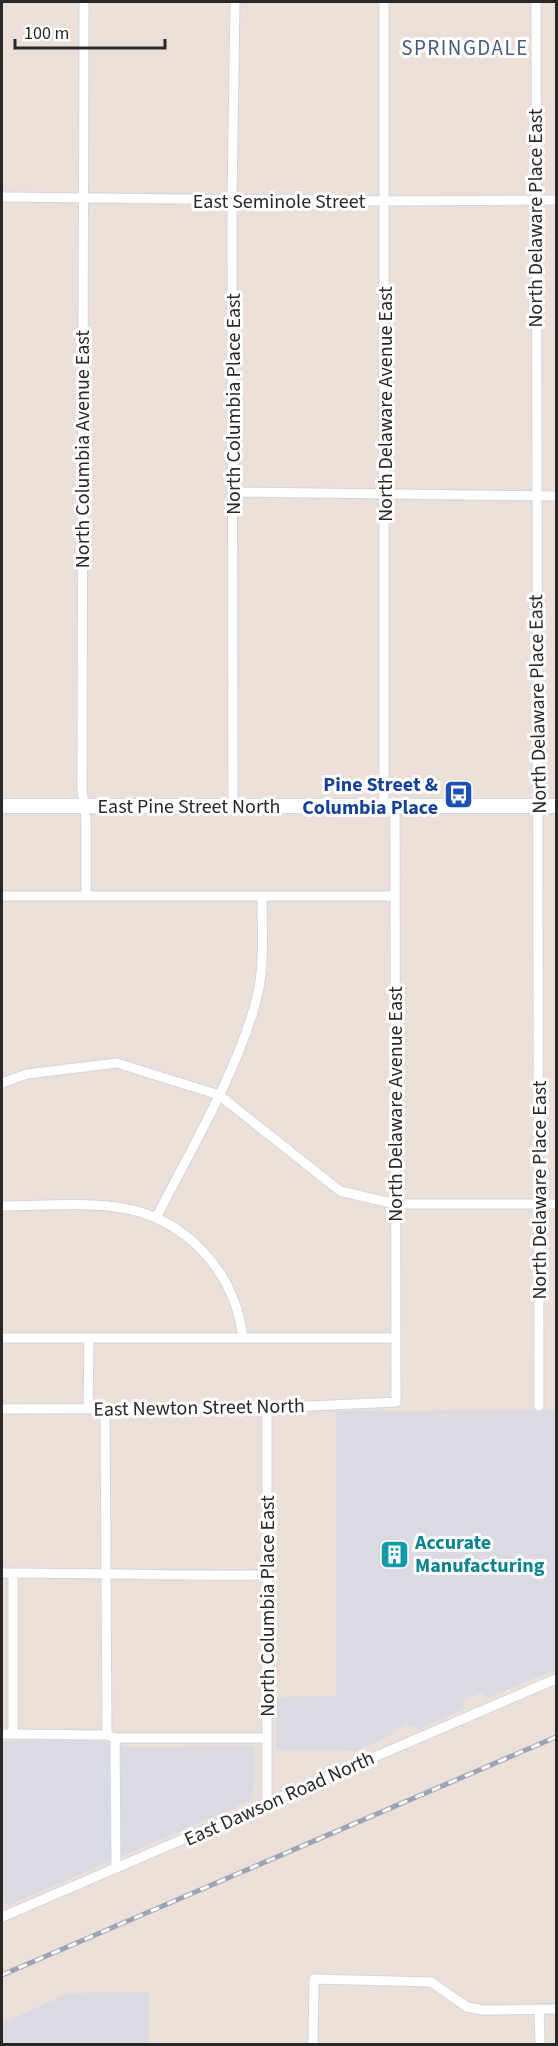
<svg xmlns="http://www.w3.org/2000/svg" width="558" height="2046" font-family="'Source Sans 3',sans-serif">
<rect width="100%" height="100%" fill="#ecdfd8"/>
<!-- industrial -->
<path fill="#dadae3" d="M 556,1410 L 556,1669 L 486,1699 L 483,1692 L 463,1701 L 463,1709 L 419,1729 L 405,1724 L 389,1736 L 355,1751 L 276,1750 L 277,1697 L 336,1696 L 336,1411 Z
M 104,1740 L 105,1744 L 128,1747 L 255,1746 L 255,1784 L 250,1801 L 9,1905 L 2,1901 L 2,1741 Z
M 149,1992 L 149,2044 L 2,2044 L 2,2023 L 69,1993 Z"/>
<g fill="none" stroke-linecap="round" stroke-linejoin="round">
<defs>
<path id="street" d="M 84,2 L 82,790 L 86,819 L 86,896
M 536,2 L 539,1406
M 2,197 L 386,201 L 556,200
M 234,492 L 556,496
M 233,806 L 232,200 L 235,2
M 384,806 L 384,2
M 2,896 L 394,896
M 2,1083 L 27,1074 L 117,1063 L 219,1095 L 340,1191 L 395,1204 L 556,1204
M 2,1206 C 39,1206 79,1202 116,1207 C 185,1216 235,1271 243,1338
M 156,1218 C 190,1151 239,1069 257,997 C 265,964 262,930 262,896
M 2,1338 L 395,1338
M 267,1408 L 267,1804
M 2,1409 L 267,1408 L 396,1402 L 395,806
M 88,1409 L 89,1338
M 105,1409 L 107,1735
M 2,1573 C 90,1573 178,1576 267,1575
M 2,1734 L 107,1735 L 115,1738 L 267,1738
M 13,1734 L 13,1573
M 115,1738 L 116,1868
M 2,1917 L 556,1679
M 539,2009 L 540,2044
M 313,2044 L 314,1979 L 431,1982 L 467,2007 L 483,2010 L 556,2009"/>
<path id="secondary" d="M 2,806 L 556,806"/>
</defs>
<!-- street casing -->
<use href="#street" stroke="#ced6e3" stroke-width="11"/>
<!-- secondary casing -->
<use href="#secondary" stroke="#ced6e3" stroke-width="16"/>
<!-- street -->
<use href="#street" stroke="#fff" stroke-width="9"/>
<!-- secondary -->
<use href="#secondary" stroke="#fff" stroke-width="14"/>
<defs>
<path id="rail" d="M 2,1975 L 556,1737"/>
</defs>
<!-- rail casing -->
<use href="#rail" stroke="#9ba4b4" stroke-width="5"/>
<!-- rail -->
<use href="#rail" stroke="#fff" stroke-width="3" stroke-dasharray="9" stroke-linecap="butt"/>
</g>
<!-- icons -->
<defs>
<symbol id="bus-square" viewBox="-11 -11 22 22"><rect x="-9" y="-9" width="18" height="18" rx="4" fill="#1a4fb4" stroke="#fff"/><path d="M-5-6H5V4H4V6H2V4H-2V6H-4V4H-5ZM-3.5-4V0h7V-4ZM-3.5 1.2v1.5H-2V1.2ZM2 1.2v1.5H3.5V1.2Z" fill="#fff"/></symbol>
<symbol id="building-square" viewBox="-11 -11 22 22"><rect x="-9" y="-9" width="18" height="18" rx="4" fill="#0f9aa8" stroke="#fff"/><path d="M-4-6H4V6H1V3H-1V6H-4ZM-2.5-4.3h1.7v1.8h-1.7ZM.8-4.3h1.7v1.8H.8ZM-2.5-1h1.7V.8h-1.7ZM.8-1h1.7V.8H.8Z" fill="#fff"/></symbol>
</defs>
<g fill-rule="evenodd">
<use href="#bus-square" x="442" y="778" width="33" height="33"/>
<use href="#building-square" x="378" y="1538" width="33" height="33"/>
</g>
<g text-anchor="middle" stroke-width="6" stroke-linejoin="round" paint-order="stroke">
<!-- street labels -->
<g font-size="20" fill="#282828" stroke="#fff">
<text x="279" y="208">East Seminole Street</text>
<text transform="translate(535 218) rotate(-90)" y="7">North Delaware Place East</text>
<text transform="translate(233 404) rotate(-90)" y="7">North Columbia Place East</text>
<text transform="translate(385 404) rotate(-90)" y="7">North Delaware Avenue East</text>
<text transform="translate(82 449) rotate(-90)" y="7">North Columbia Avenue East</text>
<text transform="translate(537 704) rotate(-91)" y="7">North Delaware Place East</text>
<text x="189" y="813">East Pine Street North</text>
<text transform="translate(395 1104) rotate(-90)" y="7">North Delaware Avenue East</text>
<text transform="translate(539 1190) rotate(-90)" y="7">North Delaware Place East</text>
<text transform="translate(199 1407) rotate(-1)" y="7">East Newton Street North</text>
<text transform="translate(267 1606) rotate(-90)" y="7">North Columbia Place East</text>
<text transform="translate(279 1798) rotate(-24)" y="7">East Dawson Road North</text>
</g>
<!-- transit labels -->
<g font-size="20" font-weight="bold" fill="#164399" stroke="#fff" text-anchor="end">
<text x="438" y="791">Pine Street &amp;<tspan x="438" dy="23">Columbia Place</tspan></text>
</g>
<!-- culture labels -->
<g font-size="20" font-weight="bold" fill="#0d838f" stroke="#fff" text-anchor="start">
<text x="415" y="1549">Accurate<tspan x="415" dy="23">Manufacturing</tspan></text>
</g>
<!-- neighbourhood labels -->
<g font-size="21" letter-spacing="1.5" fill="#465c7b" stroke="#fff">
<text x="465" y="55">SPRINGDALE</text>
</g>
</g>
<!-- border -->
<rect width="558" height="2046" fill="none" stroke="#282828" stroke-width="6"/>
<!-- scale -->
<path d="M15 39v9h150v-9" fill="none" stroke="#282828" stroke-width="3"/>
<text x="24" y="39" font-size="18" fill="#282828" stroke="#ffffff" stroke-width="4.5" paint-order="stroke">100 m</text>
</svg>
